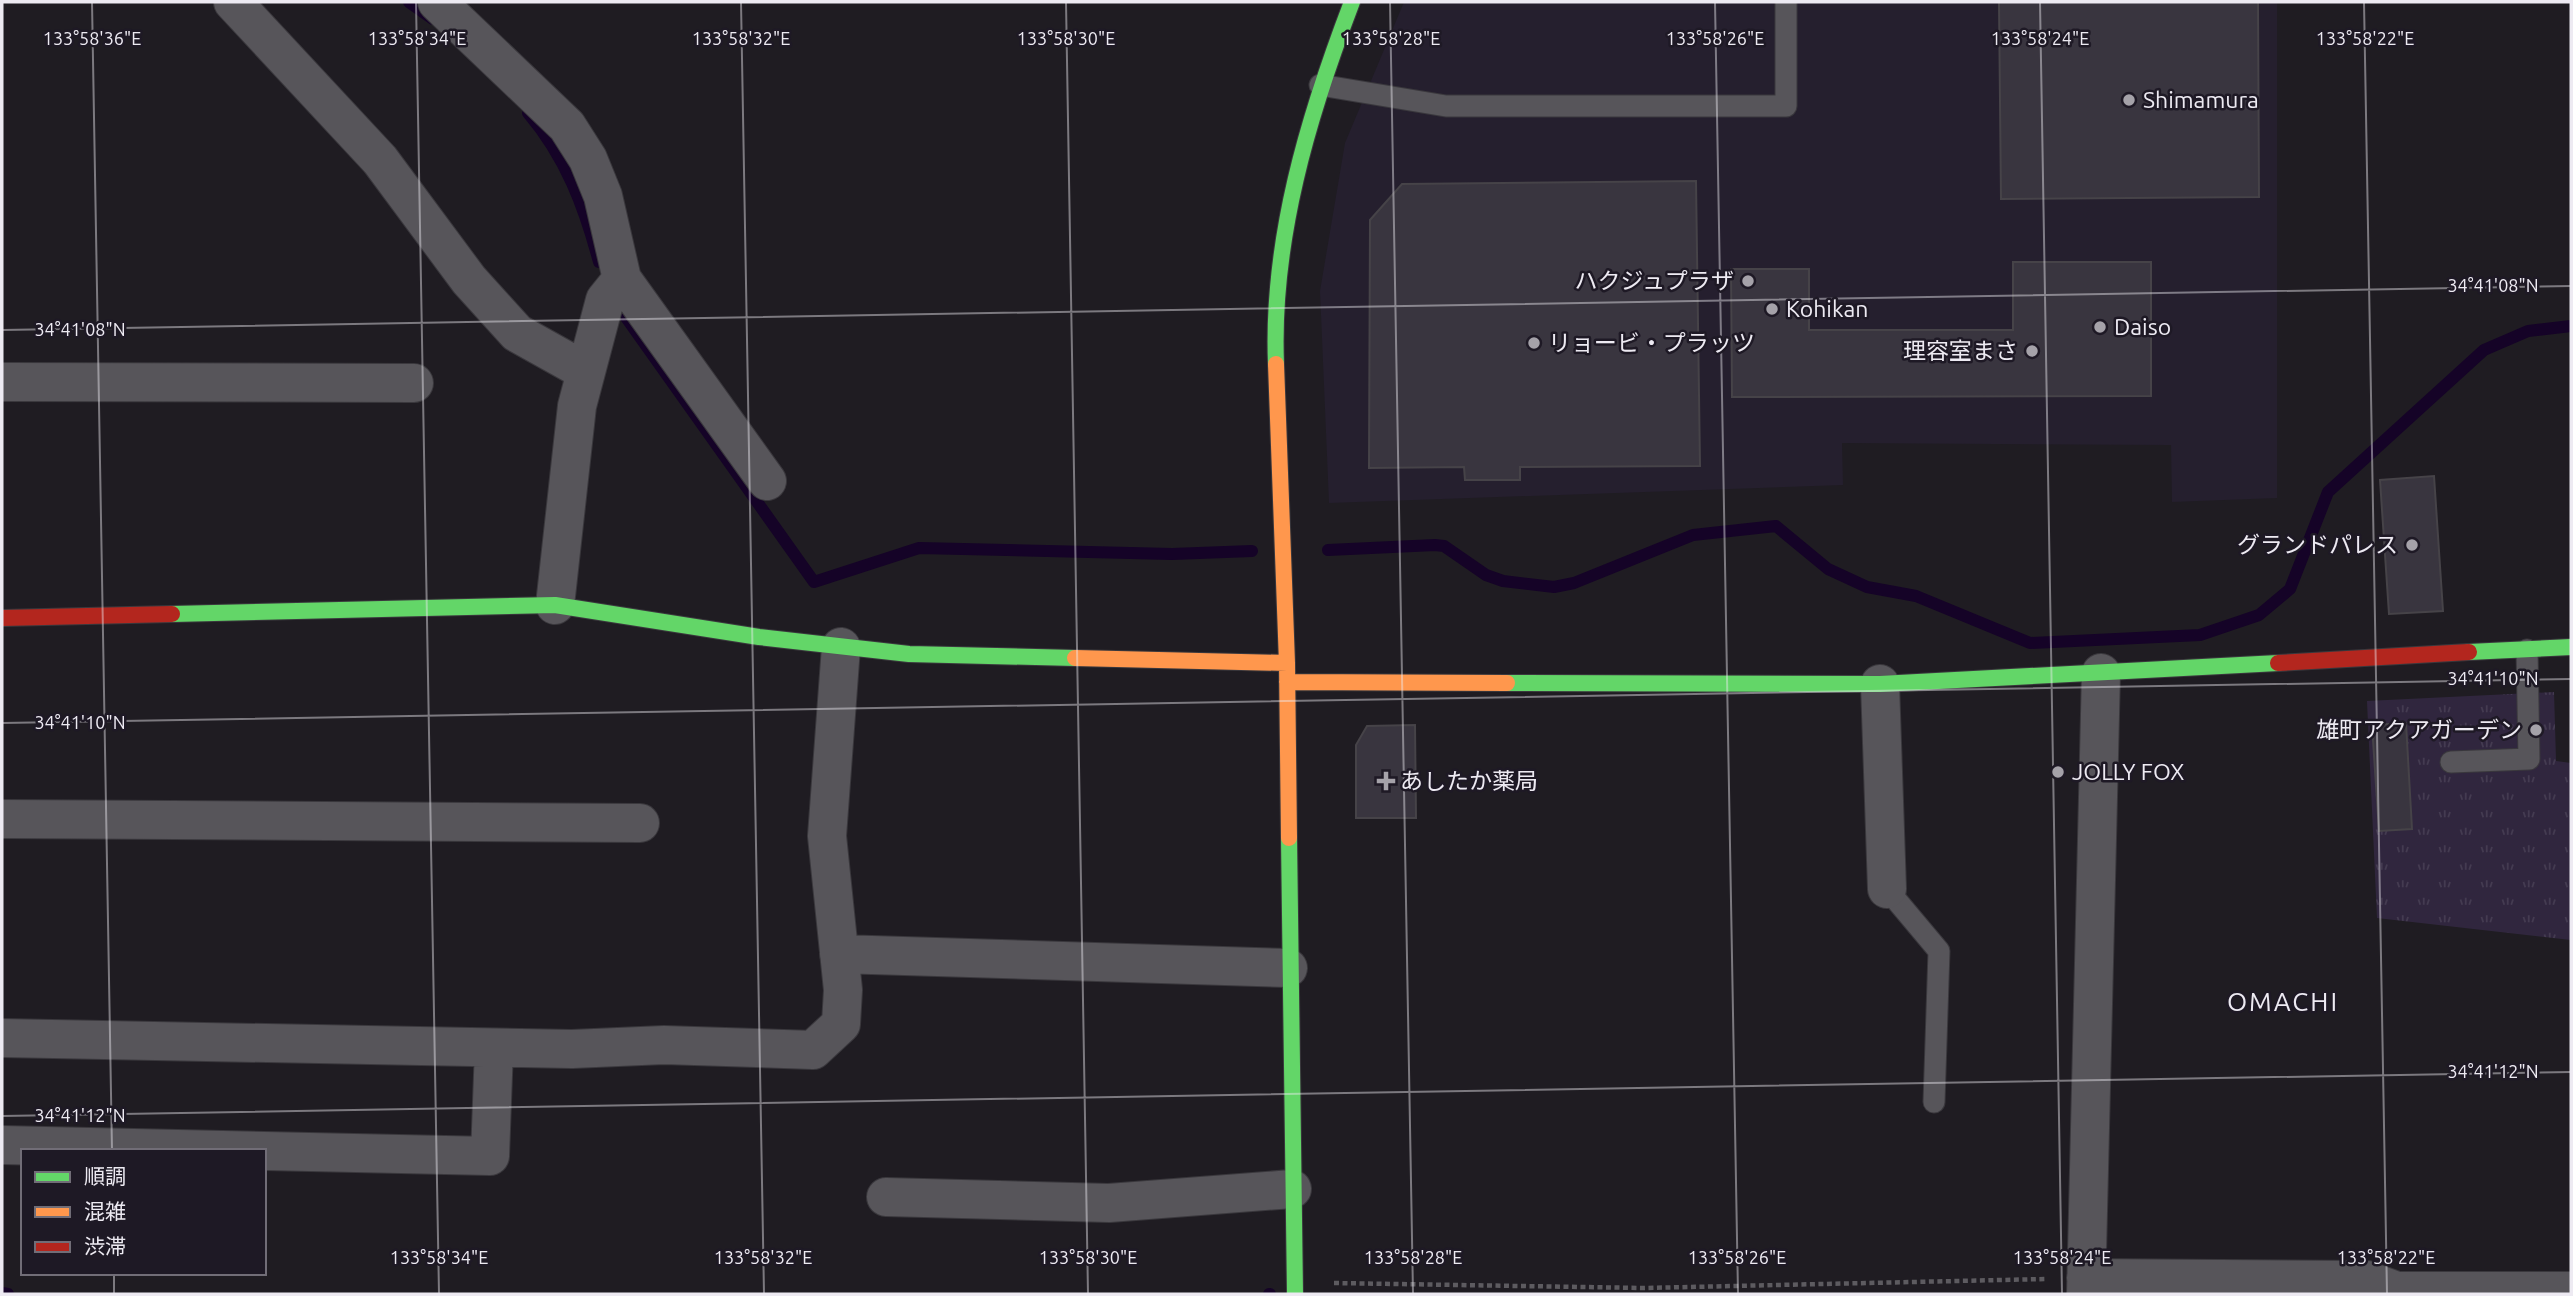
<svg xmlns="http://www.w3.org/2000/svg" width="2573" height="1296" font-family="Ubuntu,'Noto Sans JP',sans-serif">
<defs>
<pattern id="grass-tufts" width="24" height="20" patternUnits="userSpaceOnUse" patternTransform="scale(1.75)"><rect width="24" height="20" fill="#30263e"/><path d="M3 7l-1-3M5 7V3M7 7l1-3M15 17l-1-3M17 17v-4M19 17l1-3" fill="none" stroke="#443b51"/></pattern>
</defs>
<rect width="100%" height="100%" fill="#1f1c22"/>
<!-- built -->
<path fill="#251f2e" d="M 1404,2 L 2277,2 L 2277,498 L 2172,502 L 2171,445 L 1842,443 L 1843,485 L 1329,503 L 1320,291 L 1345,143 Z"/>
<!-- grass -->
<path fill="url(#grass-tufts)" d="M 2554,692 L 2556,761 L 2571,763 L 2571,940 L 2377,918 L 2367,701 Z"/>
<g fill="none" stroke-linecap="round" stroke-linejoin="round">
<!-- stream -->
<path stroke="#150327" stroke-width="12" d="M 409,2 L 433,19
M 528,113 C 566,158 584,206 599,262
M 613,299 L 814,582 L 919,548 L 1172,554 L 1252,551
M 1328,550 L 1435,545 L 1444,546 L 1486,575 L 1503,581 L 1554,587 L 1574,583 L 1693,535 L 1776,526 L 1828,569 L 1867,587 L 1916,596 L 2030,643 L 2200,635 L 2259,615 L 2290,589 L 2328,492 L 2484,350 L 2528,331 L 2571,326
M 2,1293 L 8,1294
M 1269,1294 L 1270,1294"/>
</g>
<!-- building -->
<path fill="#39353f" stroke="#464348" stroke-width="2" d="M 1999,2 L 2258,2 L 2259,197 L 2001,199 Z
M 1696,181 L 1700,466 L 1520,467 L 1520,480 L 1465,480 L 1464,467 L 1369,468 L 1370,220 L 1402,184 Z
M 2013,262 L 2151,262 L 2151,396 L 1732,397 L 1731,269 L 1809,269 L 1809,330 L 2013,330 Z
M 2434,476 L 2443,611 L 2389,614 L 2380,480 Z
M 2406,723 L 2412,829 L 2379,831 L 2372,725 Z
M 1415,725 L 1416,818 L 1356,818 L 1356,745 L 1367,726 Z"/>
<g fill="none" stroke-linecap="round" stroke-linejoin="round">
<defs>
<path id="lane" d="M 1320,85 L 1446,106 L 1786,106 L 1786,2
M 2451,762 L 2529,759 L 2527,650
M 1887,889 L 1939,951 L 1934,1102"/>
<path id="street" d="M 233,2 L 380,160 L 469,280 L 517,333 L 585,371
M 437,2 L 567,126 L 588,159 L 603,196 L 622,279 L 767,481
M 2,382 L 414,383
M 555,605 L 577,406 L 605,300 L 622,279
M 1880,684 L 1887,889
M 2,819 L 640,823
M 839,954 L 1288,968
M 2,1038 L 572,1049 L 664,1045 L 813,1050 L 841,1024 L 843,990 L 827,836 L 841,647
M 2,1145 L 490,1156 L 494,1048
M 886,1197 L 1109,1203 L 1292,1189
M 2086,1278 L 2367,1280 L 2397,1291 L 2571,1291
M 2086,1294 L 2101,673"/>
<path id="fast" d="M 1276,364 C 1271,240 1308,117 1352,2
M 172,614 L 555,605 L 759,637 L 909,654 L 1075,658
M 2469,652 L 2571,647
M 1507,683 L 1880,684 L 2278,663
M 1289,838 L 1295,1294"/>
<path id="slow" d="M 1276,364 L 1287,663 L 1289,838
M 1075,658 L 1287,663
M 1287,682 L 1507,683"/>
<path id="jam" d="M 2,618 L 172,614
M 2278,663 L 2469,652"/>
</defs>
<!-- lane casing -->
<use href="#lane" stroke="#3a383d" stroke-width="23"/>
<!-- street casing -->
<use href="#street" stroke="#3a383d" stroke-width="40"/>
<!-- fast casing -->
<use href="#fast" stroke="#3a383d" stroke-width="18"/>
<!-- slow casing -->
<use href="#slow" stroke="#3a383d" stroke-width="18"/>
<!-- jam casing -->
<use href="#jam" stroke="#3a383d" stroke-width="18"/>
<!-- path -->
<path stroke="#5d5b60" stroke-width="4.5" stroke-dasharray="5 3.5" stroke-linecap="butt" d="M 1334,1283 L 1644,1288 L 2046,1279"/>
<!-- lane -->
<use href="#lane" stroke="#57555a" stroke-width="21"/>
<!-- street -->
<use href="#street" stroke="#57555a" stroke-width="38"/>
<!-- fast -->
<use href="#fast" stroke="#63d668" stroke-width="16"/>
<!-- slow -->
<use href="#slow" stroke="#ff974d" stroke-width="16"/>
<!-- jam -->
<use href="#jam" stroke="#b3261e" stroke-width="16"/>
</g>
<!-- ticks -->
<path fill="none" stroke="#edeaf2" stroke-width="2" stroke-opacity="0.45" d="M 92,2 L 112,1151M 416,2 L 439,1294M 741,2 L 764,1294M 1066,2 L 1088,1294M 1390,2 L 1413,1294M 1715,2 L 1738,1294M 2040,2 L 2062,1294M 2364,2 L 2387,1294M 2,330 L 2571,286M 2,723 L 2571,679M 2,1116 L 2571,1072M 114,1273 L 114,1294"/>
<!-- markers -->
<g fill="#a5a2a9" stroke="#1e1925" stroke-width="2.5">
<circle cx="2129" cy="100" r="7"/>
<circle cx="1748" cy="281" r="7"/>
<circle cx="1772" cy="309" r="7"/>
<circle cx="2100" cy="327" r="7"/>
<circle cx="1534" cy="343" r="7"/>
<circle cx="2032" cy="351" r="7"/>
<circle cx="2412" cy="545" r="7"/>
<circle cx="2536" cy="730" r="7"/>
<circle cx="2058" cy="772" r="7"/>
<path d="M1382.5 770.5h7v7h7v7h-7v7h-7v-7h-7v-7h7z"/>
</g>
<g text-anchor="middle" stroke-width="5" stroke-linejoin="round" paint-order="stroke">
<!-- poi labels -->
<g font-size="23" fill="#edeaf2" stroke="#1e1925" text-anchor="start">
<text x="2143" y="108">Shimamura</text>
<text x="1734" y="289" text-anchor="end">ハクジュプラザ</text>
<text x="1786" y="317">Kohikan</text>
<text x="2114" y="335">Daiso</text>
<text x="1548" y="351">リョービ・プラッツ</text>
<text x="2018" y="359" text-anchor="end">理容室まさ</text>
<text x="2398" y="553" text-anchor="end">グランドパレス</text>
<text x="2522" y="738" text-anchor="end">雄町アクアガーデン</text>
<text x="2072" y="780">JOLLY FOX</text>
<text x="1400" y="789">あしたか薬局</text>
</g>
<!-- quarter labels -->
<g font-size="26" letter-spacing="2" fill="#edeaf2" stroke="#1e1925">
<text x="2283" y="1011">OMACHI</text>
</g>
</g>
<g font-size="18" text-anchor="middle" fill="#edeaf2" stroke="#1e1925" stroke-width="5" stroke-linejoin="round" paint-order="stroke">
<text x="92" y="45">133°58'36"E</text>
<text x="417" y="45">133°58'34"E</text>
<text x="741" y="45">133°58'32"E</text>
<text x="1066" y="45">133°58'30"E</text>
<text x="1391" y="45">133°58'28"E</text>
<text x="1715" y="45">133°58'26"E</text>
<text x="2040" y="45">133°58'24"E</text>
<text x="2365" y="45">133°58'22"E</text>
<text x="2493" y="292">34°41'08"N</text>
<text x="80" y="336">34°41'08"N</text>
<text x="2493" y="685">34°41'10"N</text>
<text x="80" y="729">34°41'10"N</text>
<text x="2493" y="1078">34°41'12"N</text>
<text x="80" y="1122">34°41'12"N</text>
<text x="439" y="1264">133°58'34"E</text>
<text x="763" y="1264">133°58'32"E</text>
<text x="1088" y="1264">133°58'30"E</text>
<text x="1413" y="1264">133°58'28"E</text>
<text x="1737" y="1264">133°58'26"E</text>
<text x="2062" y="1264">133°58'24"E</text>
<text x="2386" y="1264">133°58'22"E</text>
</g>
<!-- border -->
<rect width="2573" height="1296" fill="none" stroke="#edeaf2" stroke-width="7"/>
<!-- legend -->
<rect x="21" y="1149" width="245" height="126" fill="#1e1925" stroke="#716d77" stroke-width="2"/>
<rect x="35" y="1172" width="35" height="10" fill="#63d668" stroke="#716d77" stroke-width="2"/>
<text x="84" y="1184" font-size="21" fill="#edeaf2">順調</text>
<rect x="35" y="1207" width="35" height="10" fill="#ff974d" stroke="#716d77" stroke-width="2"/>
<text x="84" y="1219" font-size="21" fill="#edeaf2">混雑</text>
<rect x="35" y="1242" width="35" height="10" fill="#b3261e" stroke="#716d77" stroke-width="2"/>
<text x="84" y="1254" font-size="21" fill="#edeaf2">渋滞</text>
</svg>
